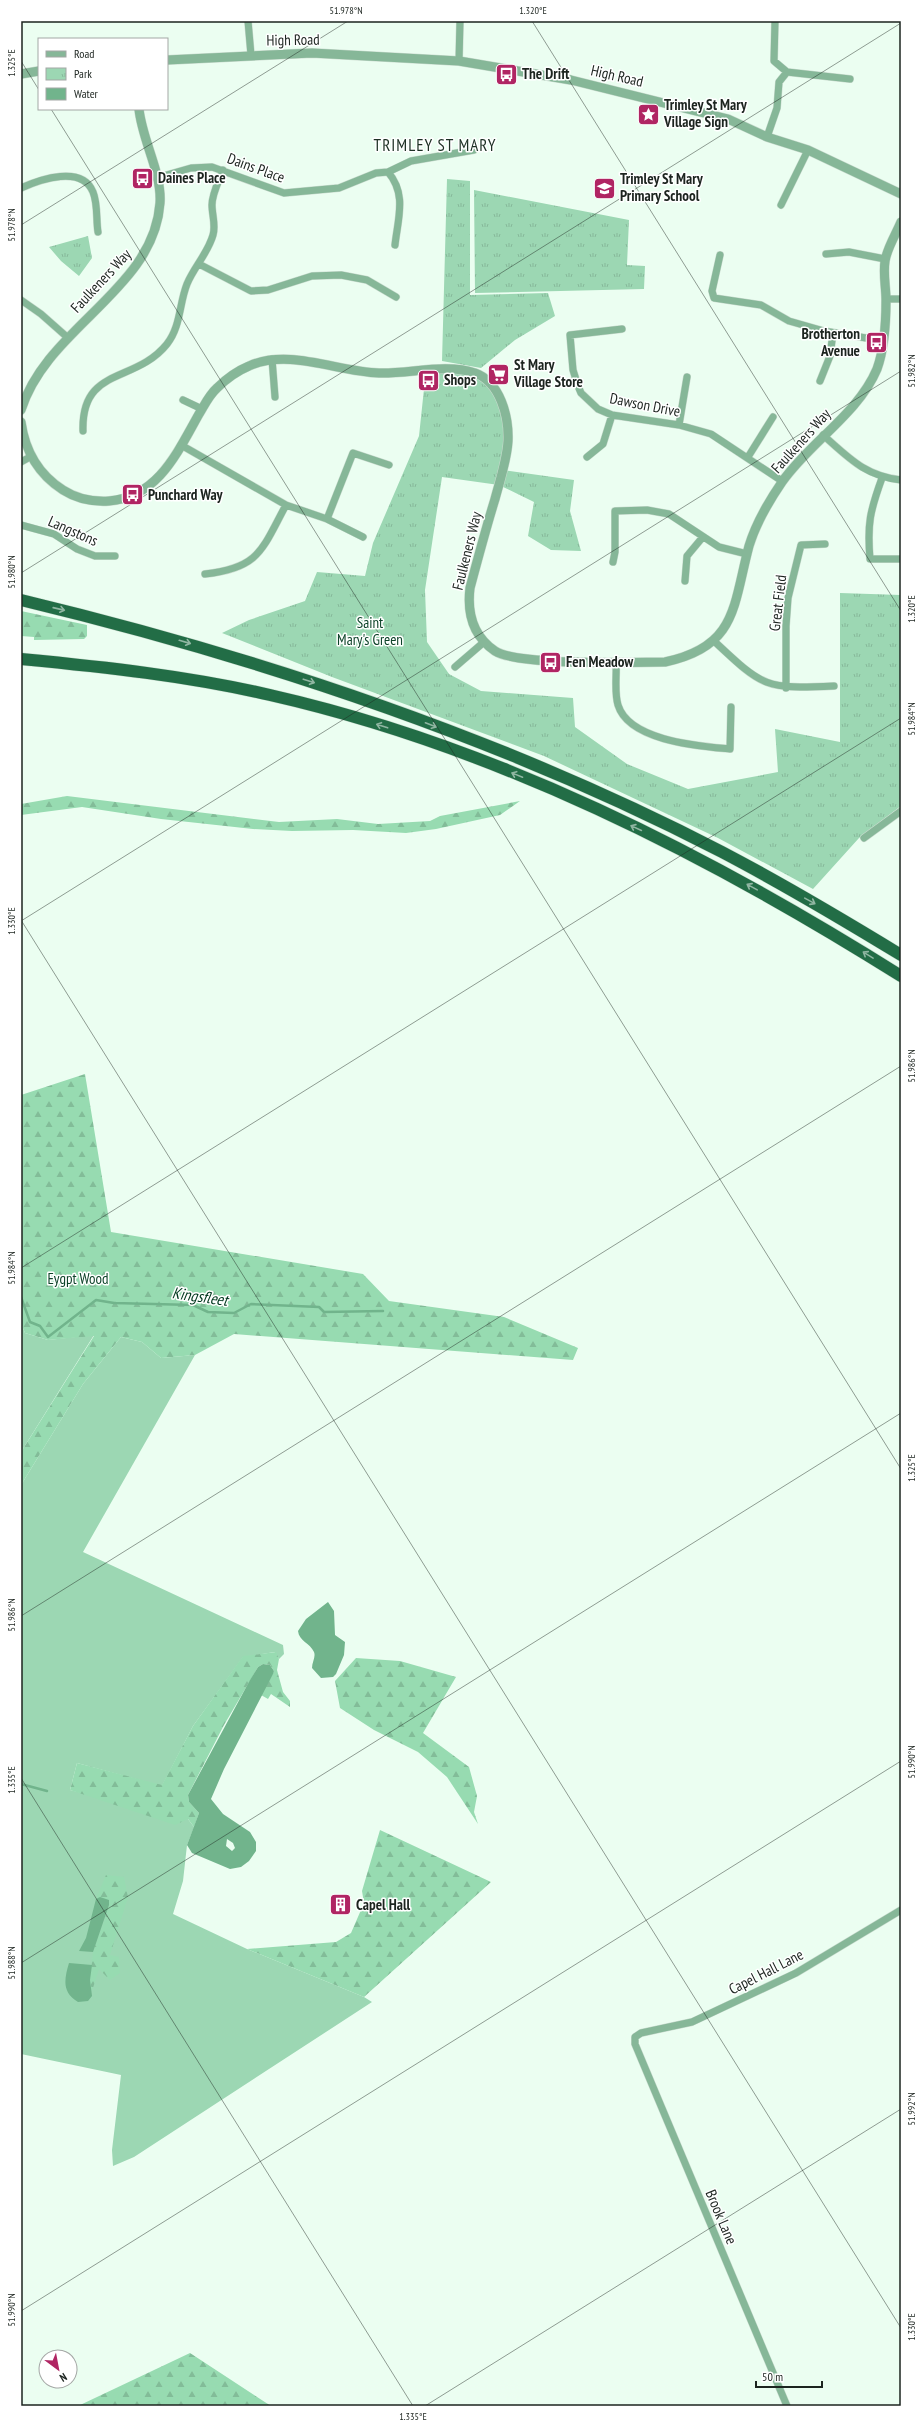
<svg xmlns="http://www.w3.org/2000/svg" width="922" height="2427" font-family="'PT Sans Narrow',sans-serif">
<defs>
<pattern id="forest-firs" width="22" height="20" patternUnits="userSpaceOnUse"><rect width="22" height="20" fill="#97dbb1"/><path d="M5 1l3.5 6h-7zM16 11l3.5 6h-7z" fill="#82bc98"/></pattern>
<pattern id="park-tufts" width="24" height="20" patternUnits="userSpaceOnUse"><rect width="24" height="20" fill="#9cd7b3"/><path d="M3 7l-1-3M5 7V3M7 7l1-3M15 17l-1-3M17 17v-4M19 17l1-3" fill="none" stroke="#86b89a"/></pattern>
</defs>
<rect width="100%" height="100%" fill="#ebfef1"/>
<!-- green -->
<path fill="#9cd7b3" d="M 21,1323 L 25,1333 L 48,1340 L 94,1335 L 21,1452 Z
M 121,1337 L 142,1342 L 161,1358 L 195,1355 L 83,1552 L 283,1645 L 284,1654 L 279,1659 L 275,1652 L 243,1657 L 193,1726 L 162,1786 L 77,1763 L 70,1790 L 188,1819 L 194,1827 L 187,1845 L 183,1881 L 173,1914 L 247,1949 L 364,1997 L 372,2002 L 134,2157 L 113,2166 L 112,2150 L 121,2075 L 21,2054 L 21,1485 L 83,1384 Z"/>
<!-- forest -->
<path fill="url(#forest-firs)" d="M 21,611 L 87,625 L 87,636 L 84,639 L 34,640 L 34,637 L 21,636 Z
M 67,796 L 279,822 L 337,819 L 378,824 L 430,821 L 440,816 L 520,801 L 500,815 L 436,829 L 406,833 L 353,830 L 292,831 L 253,829 L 161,819 L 82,807 L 21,815 L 21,804 Z
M 85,1074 L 111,1232 L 363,1274 L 389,1301 L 504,1317 L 578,1348 L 573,1360 L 234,1334 L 195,1355 L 161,1358 L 142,1342 L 121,1337 L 83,1384 L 21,1485 L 21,1452 L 94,1336 L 48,1340 L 25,1333 L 21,1323 L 21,1095 Z
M 276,1652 L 279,1659 L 277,1670 L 283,1692 L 290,1701 L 290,1707 L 271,1694 L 268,1699 L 261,1695 L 274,1671 L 270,1665 L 263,1664 L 258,1667 L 224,1725 L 188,1795 L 189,1802 L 199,1813 L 194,1827 L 188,1819 L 175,1825 L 70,1790 L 77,1763 L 162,1785 L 193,1726 L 243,1656 Z
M 356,1658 L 400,1661 L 456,1677 L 423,1733 L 469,1767 L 477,1796 L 474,1812 L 478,1824 L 447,1777 L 418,1752 L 374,1730 L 340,1708 L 335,1681 Z
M 380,1830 L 491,1882 L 364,1997 L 247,1949 L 336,1942 L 351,1933 L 364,1903 L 362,1891 Z
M 106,1875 L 124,1877 L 128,1897 L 110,1955 L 119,1957 L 120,1973 L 110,1980 L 99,1969 L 92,1991 L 90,1980 L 93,1952 L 106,1916 L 100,1897 L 96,1899 Z
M 190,2353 L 271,2406 L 78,2406 Z"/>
<!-- park -->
<path fill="url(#park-tufts)" d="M 447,179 L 470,181 L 470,295 L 548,293 L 555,316 L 515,340 L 481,368 L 442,361 Z
M 474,190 L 629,220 L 627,265 L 645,266 L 644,289 L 475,293 Z
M 88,236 L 92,258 L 79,276 L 61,261 L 49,247 Z
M 426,370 L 466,371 L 491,385 L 507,420 L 502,470 L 574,480 L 570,511 L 581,551 L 551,550 L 528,536 L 534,502 L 499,485 L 442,477 L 425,590 L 427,642 L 449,674 L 481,691 L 573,698 L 575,727 L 627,764 L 688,789 L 778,772 L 775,729 L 840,742 L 840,593 L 901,595 L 901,806 L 859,838 L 813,889 L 718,838 L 544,756 L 332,677 L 222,633 L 249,620 L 305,601 L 317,572 L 365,576 L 373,543 L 419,436 Z"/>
<!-- water -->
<path fill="#71b48c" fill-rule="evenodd" d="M 328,1602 L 334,1611 L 335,1635 L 345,1642 L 344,1655 L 336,1674 L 333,1677 L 321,1678 L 312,1668 C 312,1662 316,1657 314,1652 C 310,1643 299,1641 298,1631 L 306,1619 Z
M 263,1664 L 270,1665 L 274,1671 L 273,1674 L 224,1769 L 211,1799 L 223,1814 L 250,1832 L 256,1842 L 256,1851 L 249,1861 L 241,1867 L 230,1869 L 192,1853 L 187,1845 L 199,1813 L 189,1802 L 188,1795 L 250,1680 L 258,1667 ZM 227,1839 L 233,1843 L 235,1848 L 232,1851 L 226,1846 Z
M 100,1897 L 109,1900 L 109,1905 L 93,1952 L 79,1951 L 86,1938 L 96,1899 Z
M 69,1963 L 92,1965 L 90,1980 L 92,1996 L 88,2001 L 78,2002 C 62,1992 64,1980 69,1963 Z"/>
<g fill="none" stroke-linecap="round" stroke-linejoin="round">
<!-- stream -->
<path stroke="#71b48c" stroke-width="2.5" d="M 21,1297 L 30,1322 L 40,1326 L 48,1337 L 96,1300 L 114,1303 L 193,1305 L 208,1312 L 234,1313 L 251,1304 L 319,1307 L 324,1312 L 383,1311
M 21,1784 L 47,1791"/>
<defs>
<path id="minor" d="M 248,21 L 251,55
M 775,21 L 774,61 L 787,72 L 850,79
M 459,61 L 460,21
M 767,137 L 777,108 L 779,82 L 787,72
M 388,172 L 411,161 L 474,150
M 156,178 L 191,168 L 212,167 L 284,193 L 339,188 L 376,173 L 388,172 C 407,194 398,218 395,245
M 21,188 C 41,179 82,165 93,192 C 98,204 96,220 98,232
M 781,205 L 808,150
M 826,254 L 849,252 L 885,259
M 720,255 L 712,291 L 714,298 L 761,305 L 789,321 L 824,331 L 884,341
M 199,264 L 251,291 L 268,290 L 312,276 L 341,275 L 367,280 L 396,297
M 886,299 L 901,299
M 21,300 L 41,314 L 67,337
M 622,329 L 570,335 L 573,370 L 578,386 L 581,393 L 598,409 L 612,415 L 679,425 L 711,434 L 782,481
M 272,359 L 275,397
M 820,381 L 830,356 L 833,333
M 183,400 L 202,409
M 679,425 L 687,377
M 83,431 C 81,366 135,384 167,344 C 181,326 179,304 187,284 C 194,267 208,253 213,235 C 216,225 212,215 212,205 C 212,193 219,181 223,170
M 823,435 C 849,458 865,476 901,480
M 181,445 L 286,505 L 327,519 L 363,537
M 587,457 L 603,444 L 612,415
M 748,457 L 773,417
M 21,462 L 30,457
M 882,478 C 870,511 867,524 870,559 L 901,559
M 327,519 L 353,453 L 389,465
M 21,525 L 54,534 L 77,549 L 95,556 L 115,556
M 613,562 L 615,552 L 615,511 L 647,510 L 669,514 L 719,547 L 747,554
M 205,574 C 260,568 262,549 286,505
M 685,581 L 687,556 L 702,538
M 714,641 C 764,688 765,689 834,686
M 616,662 C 617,675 614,692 618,705 C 629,741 699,746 730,749 L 731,707
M 455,667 L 484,642
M 786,688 L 786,626 L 788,598 L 801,545 L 825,544
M 864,838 L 901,811
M 787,2406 L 635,2044 L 635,2037 L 641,2033 L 692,2022 L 796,1973 L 901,1910"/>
<path id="tertiary" d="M 167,60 L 312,53 L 459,61 L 571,80 L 728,119 L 767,137 L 808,150 L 901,194
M 21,74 L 39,71
M 21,410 C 47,327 154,290 160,203 C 162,173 142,140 139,109
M 21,422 C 25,451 38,474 63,490 C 77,499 93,502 109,501 C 158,497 177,453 199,414 C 204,406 209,395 217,388 C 226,379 237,371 249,366 C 289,348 338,372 379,373 C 410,374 445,363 475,373 C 500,382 509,416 508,441 C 507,460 500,480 495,499 C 486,528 478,558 470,588 C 467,613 473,636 495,651 C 518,666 633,662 665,662 C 737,647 733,606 749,546 C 756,523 769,501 782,482 C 810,442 858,414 877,369 C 885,347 886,323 886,300 C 886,287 883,275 885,261 C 887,248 896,234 901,222"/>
<path id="trunk" d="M 21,600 C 262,658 502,738 722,852 C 783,884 842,919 901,955
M 21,659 C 105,667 188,676 270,695 C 495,746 707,854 901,976"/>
</defs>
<!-- minor casing -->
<use href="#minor" stroke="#cadbcf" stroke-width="8"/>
<!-- tertiary casing -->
<use href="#tertiary" stroke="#cadbcf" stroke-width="10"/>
<!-- trunk casing -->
<use href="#trunk" stroke="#cadbcf" stroke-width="13"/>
<!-- minor -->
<use href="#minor" stroke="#86b798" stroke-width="7"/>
<!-- tertiary -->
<use href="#tertiary" stroke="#86b798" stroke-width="9"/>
<!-- trunk -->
<use href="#trunk" stroke="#226d46" stroke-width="12"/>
</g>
<!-- one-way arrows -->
<defs><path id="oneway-shaft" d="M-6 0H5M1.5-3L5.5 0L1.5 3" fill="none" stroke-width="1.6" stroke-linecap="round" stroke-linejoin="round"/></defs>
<g stroke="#90b6a2">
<use href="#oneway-shaft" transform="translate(59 609) rotate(13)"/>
<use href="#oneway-shaft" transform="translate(185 642) rotate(16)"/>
<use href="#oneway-shaft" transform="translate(309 681) rotate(18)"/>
<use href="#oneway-shaft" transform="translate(431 725) rotate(21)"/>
<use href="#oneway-shaft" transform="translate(382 726) rotate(-162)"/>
<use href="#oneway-shaft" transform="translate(517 775) rotate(-158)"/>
<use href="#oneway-shaft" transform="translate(636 828) rotate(-155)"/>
<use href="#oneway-shaft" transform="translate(752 887) rotate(-151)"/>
<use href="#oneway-shaft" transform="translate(810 901) rotate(29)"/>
<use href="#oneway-shaft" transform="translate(868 955) rotate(-148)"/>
</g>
<!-- ticks -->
<path fill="none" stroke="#1c241f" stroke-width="1" stroke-opacity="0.45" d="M 532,21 L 901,611M 21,61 L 39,90M 51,109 L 901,1469M 21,225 L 348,21M 21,573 L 901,23M 21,920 L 901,2328M 21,921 L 901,371M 21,1268 L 901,718M 21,1616 L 901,1066M 21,1778 L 413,2406M 21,1963 L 901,1413M 21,2311 L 901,1761M 425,2406 L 901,2109"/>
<!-- icons -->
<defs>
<symbol id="bus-square" viewBox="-11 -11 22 22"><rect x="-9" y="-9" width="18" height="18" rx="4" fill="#b02563" stroke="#fff"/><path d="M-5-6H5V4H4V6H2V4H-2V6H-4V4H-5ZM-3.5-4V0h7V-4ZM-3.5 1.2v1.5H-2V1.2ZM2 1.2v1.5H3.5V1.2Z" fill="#fff"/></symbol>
<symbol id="sight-square" viewBox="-11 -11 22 22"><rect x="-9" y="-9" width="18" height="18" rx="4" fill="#b02563" stroke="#fff"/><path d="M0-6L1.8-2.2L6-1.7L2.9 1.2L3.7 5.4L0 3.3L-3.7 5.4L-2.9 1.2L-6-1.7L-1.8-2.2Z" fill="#fff"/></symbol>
<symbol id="school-square" viewBox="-11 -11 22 22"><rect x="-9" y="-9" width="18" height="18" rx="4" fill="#b02563" stroke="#fff"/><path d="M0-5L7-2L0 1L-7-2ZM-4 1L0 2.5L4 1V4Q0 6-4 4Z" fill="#fff"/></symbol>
<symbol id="supermarket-square" viewBox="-11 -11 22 22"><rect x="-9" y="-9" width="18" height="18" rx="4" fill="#b02563" stroke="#fff"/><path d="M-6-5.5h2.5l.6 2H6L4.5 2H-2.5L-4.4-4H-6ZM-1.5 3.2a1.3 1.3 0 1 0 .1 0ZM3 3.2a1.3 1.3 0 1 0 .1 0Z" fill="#fff"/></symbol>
<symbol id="building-square" viewBox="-11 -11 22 22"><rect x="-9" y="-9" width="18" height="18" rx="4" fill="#b02563" stroke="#fff"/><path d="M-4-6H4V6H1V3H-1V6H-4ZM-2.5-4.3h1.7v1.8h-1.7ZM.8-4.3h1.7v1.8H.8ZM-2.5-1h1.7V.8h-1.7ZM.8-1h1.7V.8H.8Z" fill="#fff"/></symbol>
</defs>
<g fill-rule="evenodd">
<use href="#bus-square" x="494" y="62" width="25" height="25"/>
<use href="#sight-square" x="636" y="102" width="25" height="25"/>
<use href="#bus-square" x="130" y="166" width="25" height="25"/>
<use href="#school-square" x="592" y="176" width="25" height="25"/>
<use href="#bus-square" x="864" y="330" width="25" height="25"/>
<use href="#supermarket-square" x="486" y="362" width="25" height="25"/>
<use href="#bus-square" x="416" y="368" width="25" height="25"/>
<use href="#bus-square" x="120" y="482" width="25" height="25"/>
<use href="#bus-square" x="538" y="650" width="25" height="25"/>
<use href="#building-square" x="328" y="1892" width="25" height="25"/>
</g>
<g text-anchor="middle" stroke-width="3" stroke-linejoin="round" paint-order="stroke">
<!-- street labels -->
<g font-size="15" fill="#1c241f" stroke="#fff">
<text transform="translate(293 40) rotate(-1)" y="5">High Road</text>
<text transform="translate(617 76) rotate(13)" y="5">High Road</text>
<text transform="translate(256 168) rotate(20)" y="5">Dains Place</text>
<text transform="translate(101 281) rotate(-47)" y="5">Faulkeners Way</text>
<text transform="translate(645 405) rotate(11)" y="5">Dawson Drive</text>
<text transform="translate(801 441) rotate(-48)" y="5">Faulkeners Way</text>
<text transform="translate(73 531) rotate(24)" y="5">Langstons</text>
<text transform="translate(467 551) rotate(-76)" y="5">Faulkeners Way</text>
<text transform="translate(778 603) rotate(-83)" y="5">Great Field</text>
<text transform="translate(766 1972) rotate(-27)" y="5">Capel Hall Lane</text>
<text transform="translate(721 2217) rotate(67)" y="5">Brook Lane</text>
</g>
<!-- poi labels -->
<g font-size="15" font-weight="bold" fill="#1c241f" stroke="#fff" text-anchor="start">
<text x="522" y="79">The Drift</text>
<text x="664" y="110">Trimley St Mary<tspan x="664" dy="17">Village Sign</tspan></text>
<text x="158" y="183">Daines Place</text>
<text x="620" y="184">Trimley St Mary<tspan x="620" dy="17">Primary School</tspan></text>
<text x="860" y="339" text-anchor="end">Brotherton<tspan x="860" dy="17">Avenue</tspan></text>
<text x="514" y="370">St Mary<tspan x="514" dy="17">Village Store</tspan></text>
<text x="444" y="385">Shops</text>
<text x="148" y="500">Punchard Way</text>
<text x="566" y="667">Fen Meadow</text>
<text x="356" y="1910">Capel Hall</text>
</g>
<!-- park labels -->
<g font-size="15" fill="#0d4329" stroke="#fff">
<text x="370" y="628">Saint<tspan x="370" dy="17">Mary's Green</tspan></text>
<text x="78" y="1284">Eygpt Wood</text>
</g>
<!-- water labels -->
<g font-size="16" font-style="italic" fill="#00381e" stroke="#fff">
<text transform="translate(200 1296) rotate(8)" y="6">Kingsfleet</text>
</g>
<!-- quarter labels -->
<g font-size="17" letter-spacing="1" fill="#1c2f23" stroke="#fff">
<text x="435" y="151">TRIMLEY ST MARY</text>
</g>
</g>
<!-- border -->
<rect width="922" height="2427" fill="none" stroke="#ffffff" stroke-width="44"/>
<!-- legend -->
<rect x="38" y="38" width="130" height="72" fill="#ffffff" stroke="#a4a7a5"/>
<rect x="46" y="51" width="20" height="6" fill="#86b798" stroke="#a4a7a5"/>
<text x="74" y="58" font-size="12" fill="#1c241f">Road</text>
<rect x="46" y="68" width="20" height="12" fill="url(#park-tufts)" stroke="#a4a7a5"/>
<text x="74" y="78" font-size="12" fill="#1c241f">Park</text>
<rect x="46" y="88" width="20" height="12" fill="#71b48c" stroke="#a4a7a5"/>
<text x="74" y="98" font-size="12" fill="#1c241f">Water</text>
<!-- north arrow -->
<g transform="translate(58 2369) rotate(148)"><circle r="19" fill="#ffffff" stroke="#a4a7a5"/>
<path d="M0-3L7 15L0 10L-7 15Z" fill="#b02563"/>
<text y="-6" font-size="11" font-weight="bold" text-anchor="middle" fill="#1c241f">N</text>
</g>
<!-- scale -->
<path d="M756 2381v6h66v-6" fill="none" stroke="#1c241f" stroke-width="2"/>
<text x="762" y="2381" font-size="12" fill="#1c241f" stroke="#ffffff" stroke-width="3" paint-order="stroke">50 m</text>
<rect x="22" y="22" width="878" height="2383" fill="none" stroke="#1c241f" stroke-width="1.5"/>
<g font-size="10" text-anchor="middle" fill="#1c241f">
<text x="346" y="14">51.978°N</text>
<text x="533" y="14">1.320°E</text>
<text transform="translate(11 63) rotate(-90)" y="4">1.325°E</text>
<text transform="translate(11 225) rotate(-90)" y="4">51.978°N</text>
<text transform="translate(911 371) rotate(-90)" y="4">51.982°N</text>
<text transform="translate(11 572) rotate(-90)" y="4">51.980°N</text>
<text transform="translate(911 609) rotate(-90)" y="4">1.320°E</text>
<text transform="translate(911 719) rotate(-90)" y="4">51.984°N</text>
<text transform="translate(11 921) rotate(-90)" y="4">1.330°E</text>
<text transform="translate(911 1066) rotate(-90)" y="4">51.986°N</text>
<text transform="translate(11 1268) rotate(-90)" y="4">51.984°N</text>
<text transform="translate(911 1468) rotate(-90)" y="4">1.325°E</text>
<text transform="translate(11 1615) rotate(-90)" y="4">51.986°N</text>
<text transform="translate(911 1762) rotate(-90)" y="4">51.990°N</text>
<text transform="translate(11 1780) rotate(-90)" y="4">1.335°E</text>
<text transform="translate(11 1963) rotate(-90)" y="4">51.988°N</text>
<text transform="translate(911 2109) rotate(-90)" y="4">51.992°N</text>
<text transform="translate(11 2310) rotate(-90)" y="4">51.990°N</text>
<text transform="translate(911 2327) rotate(-90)" y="4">1.330°E</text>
<text x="413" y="2420">1.335°E</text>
</g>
</svg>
